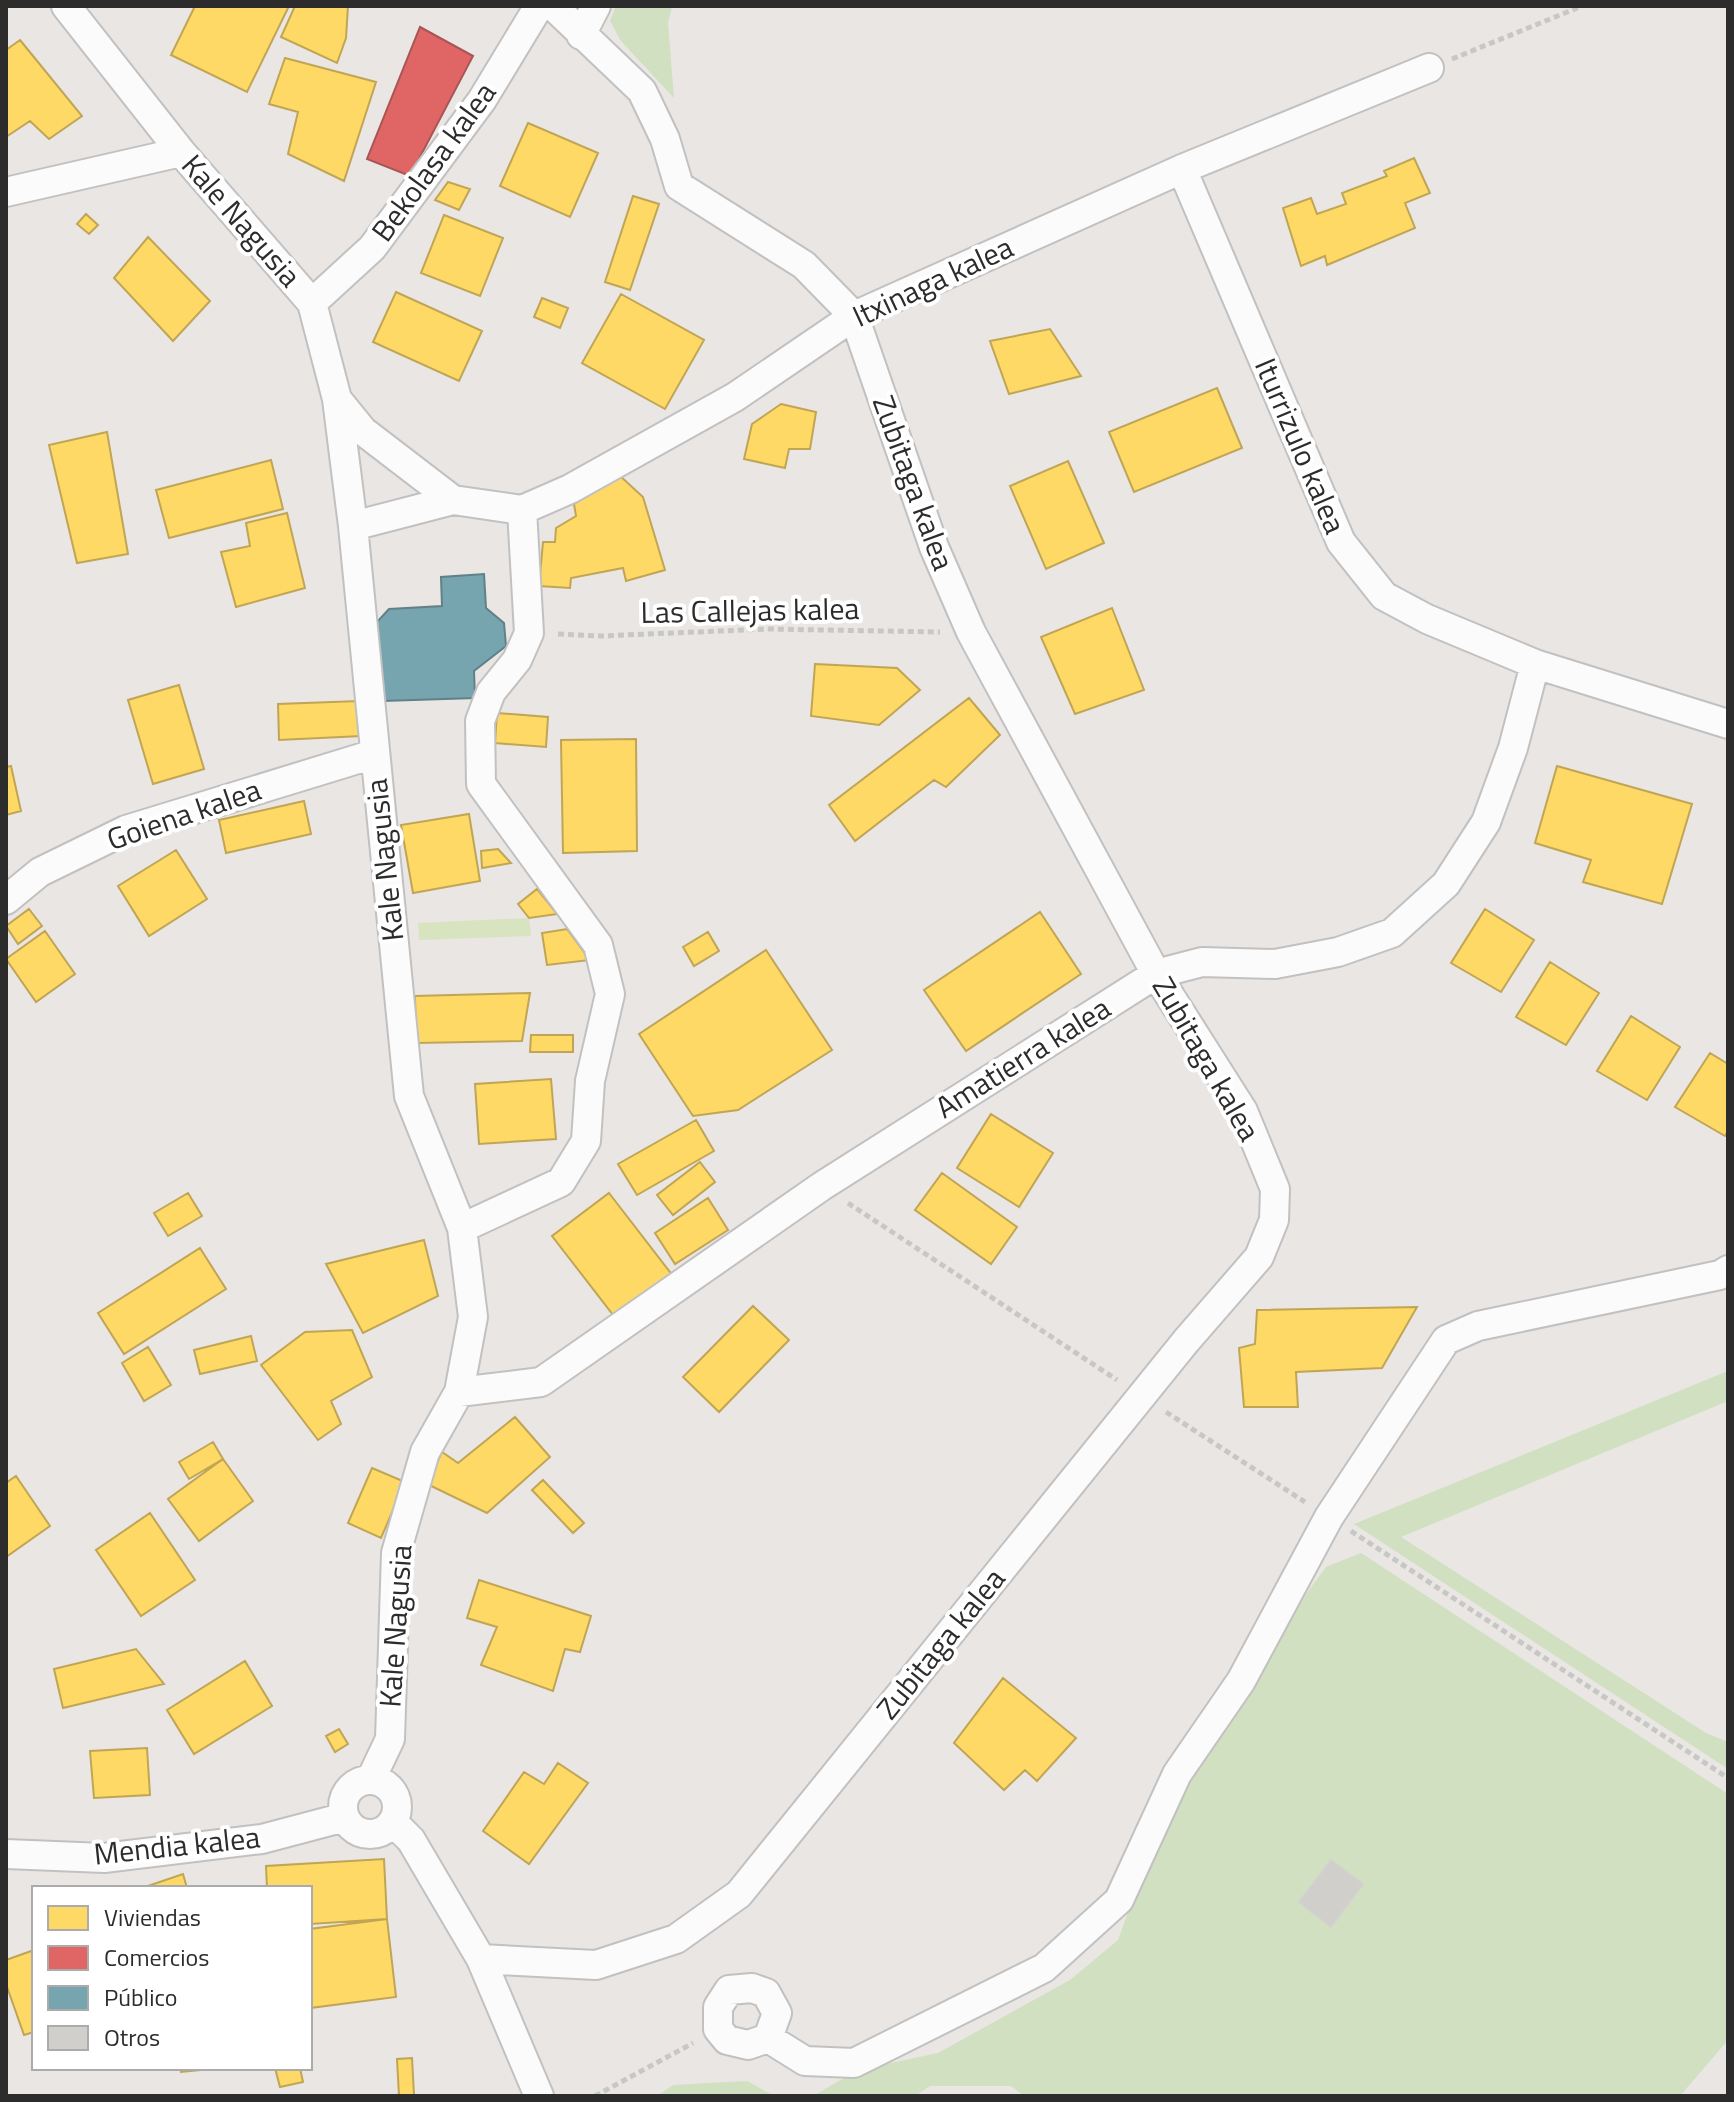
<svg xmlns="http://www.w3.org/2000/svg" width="1734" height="2102" font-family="'Titillium Web',sans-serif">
<rect width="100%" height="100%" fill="#e9e6e3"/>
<!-- green -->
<path fill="#d0e0c0" d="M 616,6 L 672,6 L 668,23 L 674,98 L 621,41 L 610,21 Z
M 1728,1371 L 1728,1401 L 1401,1537 L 1706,1733 L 1728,1742 L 1728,1769 L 1354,1524 Z
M 1361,1553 L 1728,1794 L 1728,2040 L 1680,2096 L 1024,2096 L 1011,2086 L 930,2086 L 915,2096 L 813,2096 L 858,2070 L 938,2053 L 1070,1980 L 1118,1940 L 1149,1855 L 1273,1639 L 1326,1567 Z
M 747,2081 L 774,2096 L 657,2096 L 673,2085 Z"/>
<!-- pitch -->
<path fill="#d8e4bf" d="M 529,918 L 531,936 L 419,940 L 418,923 Z"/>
<!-- homes -->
<path fill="#ffd966" stroke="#c0a555" stroke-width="2" d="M 195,6 L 289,6 L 247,92 L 171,55 Z
M 295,6 L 348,6 L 346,38 L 337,63 L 281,37 Z
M 20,40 L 82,116 L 49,139 L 30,121 L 6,137 L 6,50 Z
M 285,58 L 376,82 L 344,181 L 288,154 L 298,112 L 269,104 Z
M 528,123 L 598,153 L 570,217 L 500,186 Z
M 1414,158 L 1430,193 L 1405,203 L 1415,228 L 1327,265 L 1325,256 L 1301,266 L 1283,208 L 1311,198 L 1317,214 L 1346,204 L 1342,193 L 1387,176 L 1384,171 Z
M 448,182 L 470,189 L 459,210 L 435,200 Z
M 633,196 L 659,204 L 630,290 L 605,282 Z
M 86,214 L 98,225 L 89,234 L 77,224 Z
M 444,215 L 503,238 L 480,296 L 421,273 Z
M 148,237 L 210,301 L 173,341 L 114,278 Z
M 396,292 L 482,331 L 459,381 L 373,342 Z
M 621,294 L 704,340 L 665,409 L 582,363 Z
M 542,298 L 568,308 L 560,328 L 534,317 Z
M 1050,329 L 1081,376 L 1009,394 L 990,341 Z
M 1217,388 L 1242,448 L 1134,492 L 1109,432 Z
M 781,404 L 816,412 L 810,449 L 789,449 L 785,468 L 744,459 L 752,424 Z
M 107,432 L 128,554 L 77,563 L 49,445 Z
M 271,460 L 283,509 L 169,538 L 156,490 Z
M 1068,461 L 1104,543 L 1046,569 L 1010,486 Z
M 619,475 L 643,497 L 665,570 L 626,581 L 623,568 L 571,578 L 570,588 L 539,586 L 543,542 L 555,542 L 556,528 L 576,516 L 574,504 Z
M 287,513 L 305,588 L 236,607 L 221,552 L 250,546 L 246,523 Z
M 1112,608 L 1144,690 L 1075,714 L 1041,637 Z
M 815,664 L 897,668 L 920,690 L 879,725 L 811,716 Z
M 179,685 L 204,769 L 153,784 L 128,700 Z
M 969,698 L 1000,735 L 946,787 L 934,780 L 855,841 L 829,805 Z
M 359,701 L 361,736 L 279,740 L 278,704 Z
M 497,713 L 548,717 L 546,747 L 495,743 Z
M 636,739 L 637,851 L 563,853 L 561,740 Z
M 11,766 L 21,811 L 6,815 L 6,767 Z
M 1557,766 L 1692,804 L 1662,904 L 1583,882 L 1591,860 L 1535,843 Z
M 304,801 L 311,834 L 226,853 L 219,820 Z
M 469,814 L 480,881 L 413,893 L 401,825 Z
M 498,849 L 511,863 L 482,868 L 481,851 Z
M 176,850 L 207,899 L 149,936 L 118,886 Z
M 537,889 L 557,914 L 529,918 L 518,904 Z
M 29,909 L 42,926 L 18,944 L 6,926 Z
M 1485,909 L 1534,940 L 1501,992 L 1451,963 Z
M 1040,912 L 1081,974 L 966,1051 L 924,990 Z
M 567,929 L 590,960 L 547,965 L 542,933 Z
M 45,931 L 75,974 L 36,1002 L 6,959 Z
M 708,932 L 719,951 L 694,966 L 683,947 Z
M 766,950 L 832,1050 L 738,1110 L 693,1116 L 639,1034 Z
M 1550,962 L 1599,993 L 1566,1045 L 1516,1017 Z
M 530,993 L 522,1041 L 416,1043 L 415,996 Z
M 1631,1016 L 1680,1047 L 1647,1100 L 1597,1071 Z
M 531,1035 L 573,1035 L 573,1052 L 530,1052 Z
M 1710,1053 L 1728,1064 L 1728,1131 L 1725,1136 L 1675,1107 Z
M 551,1079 L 556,1139 L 479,1144 L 475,1084 Z
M 991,1114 L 1053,1153 L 1019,1207 L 957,1168 Z
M 696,1120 L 714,1151 L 637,1195 L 618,1164 Z
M 700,1162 L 715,1182 L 673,1215 L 657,1195 Z
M 942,1173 L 1017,1227 L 991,1264 L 915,1210 Z
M 188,1193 L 202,1216 L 168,1236 L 154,1213 Z
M 609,1193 L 673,1276 L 617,1320 L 552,1236 Z
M 708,1198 L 728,1230 L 675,1264 L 655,1233 Z
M 424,1240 L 438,1296 L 363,1333 L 326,1264 Z
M 200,1248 L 226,1289 L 124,1354 L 98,1313 Z
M 753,1306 L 789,1340 L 719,1412 L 683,1377 Z
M 1417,1307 L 1382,1368 L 1296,1372 L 1298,1407 L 1244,1407 L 1239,1348 L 1255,1344 L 1257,1310 Z
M 352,1330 L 372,1377 L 331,1401 L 341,1424 L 318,1440 L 261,1365 L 305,1332 Z
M 251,1336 L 257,1361 L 200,1374 L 194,1350 Z
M 148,1347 L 171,1385 L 144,1401 L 122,1363 Z
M 515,1417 L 550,1457 L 487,1513 L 427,1484 L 442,1452 L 458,1463 Z
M 213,1442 L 223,1459 L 189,1479 L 179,1462 Z
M 223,1459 L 253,1501 L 199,1541 L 168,1499 Z
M 372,1468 L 405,1482 L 381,1538 L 348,1523 Z
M 16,1476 L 50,1526 L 6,1557 L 6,1483 Z
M 543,1480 L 584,1523 L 573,1533 L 532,1490 Z
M 150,1513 L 195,1580 L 141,1616 L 96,1550 Z
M 479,1580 L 591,1616 L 580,1652 L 565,1649 L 553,1691 L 481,1665 L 497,1627 L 467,1618 Z
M 136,1649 L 164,1684 L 63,1708 L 54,1669 Z
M 245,1661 L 272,1706 L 194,1754 L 167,1710 Z
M 1003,1678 L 1076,1738 L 1037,1781 L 1025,1770 L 1004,1790 L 954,1743 Z
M 339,1729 L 348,1744 L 335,1752 L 326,1736 Z
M 147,1748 L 150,1795 L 94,1798 L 90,1751 Z
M 558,1763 L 588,1783 L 529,1864 L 483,1831 L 524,1772 L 544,1784 Z
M 384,1859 L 387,1919 L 310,1924 L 310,1888 L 267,1888 L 266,1866 Z
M 183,1874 L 187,1888 L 142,1888 Z
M 387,1919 L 396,1997 L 310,2008 L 310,1929 Z
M 34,1950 L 34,2032 L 24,2035 L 6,1984 L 6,1960 Z
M 412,2058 L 414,2095 L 399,2096 L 397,2059 Z
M 181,2068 L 222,2068 L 181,2072 Z
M 275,2068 L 300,2068 L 303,2082 L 280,2087 Z"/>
<!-- shops -->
<path fill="#e06666" stroke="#a55" stroke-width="2" d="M 420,27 L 473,56 L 410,176 L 367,159 Z"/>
<!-- public -->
<path fill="#76a5af" stroke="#608188" stroke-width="2" d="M 484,574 L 486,608 L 504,623 L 506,646 L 474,671 L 475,698 L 383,701 L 376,623 L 389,609 L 442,606 L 441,577 Z"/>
<!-- building -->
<path fill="#d1cfcc" stroke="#d4d2cf" stroke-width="2" d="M 1331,1860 L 1363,1884 L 1331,1927 L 1299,1902 Z"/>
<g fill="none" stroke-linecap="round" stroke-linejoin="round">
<defs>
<path id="street" d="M 66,6 L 181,152 L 312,303 L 337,399 L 353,526 L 409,1096 L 462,1228 L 473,1317 L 459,1392 L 425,1452 L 396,1553 L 390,1739 L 371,1779
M 581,35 L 596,6
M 1182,169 L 1341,542 L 1384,596 L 1427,619 L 1535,664 L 1728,724
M 6,192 L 181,152
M 312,303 L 372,248 L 482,100 L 539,6
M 337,399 L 363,431 L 453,500
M 353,526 L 453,500 L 522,510 L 570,489 L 735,397 L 854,316 L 1182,169 L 1429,68
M 6,900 L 40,872 L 126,830 L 374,754
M 462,1228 L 561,1182 L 586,1141 L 590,1081 L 610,994 L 598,945 L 481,784 L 480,721 L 491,692 L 517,660 L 529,633 L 522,510
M 459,1392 L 541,1382 L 822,1186 L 1156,974 L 1202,962 L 1275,964 L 1338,952 L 1392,933 L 1446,884 L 1486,822 L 1513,748 L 1535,664
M343 1807a27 27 0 1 1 54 0a27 27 0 1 1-54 0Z
M 393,1822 L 411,1840 L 481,1959 L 539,2096
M 6,1854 L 104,1858 L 262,1839 L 345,1817
M 481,1959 L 596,1965 L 676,1939 L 739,1894 L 1186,1341 L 1259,1257 L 1274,1220 L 1275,1189 L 1243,1111 L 1156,974 L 971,632 L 934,547 L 854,316 L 804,265 L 679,186 L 665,139 L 642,91 L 553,6
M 752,1988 L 766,1993 L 777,2013 L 768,2038 L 748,2045 L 727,2040 L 718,2029 L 718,2007 L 729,1990 Z
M 768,2038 L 805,2061 L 854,2063 L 1044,1968 L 1119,1900 L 1177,1774 L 1241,1681 L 1329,1517 L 1446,1340 L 1478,1326 L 1720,1275 L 1728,1270"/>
</defs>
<!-- street casing -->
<use href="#street" stroke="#c2c1c1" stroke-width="32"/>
<!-- path -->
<path stroke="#c7c7c6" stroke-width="5" stroke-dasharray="6 4" stroke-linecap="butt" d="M 1452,59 L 1582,6
M 558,634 L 601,636 L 767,629 L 940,632
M 848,1203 L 1117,1380
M 1166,1412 L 1305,1502
M 1351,1531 L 1728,1778
M 595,2096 L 693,2043"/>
<!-- street -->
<use href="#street" stroke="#fcfbfb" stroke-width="28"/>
</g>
<g text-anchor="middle" stroke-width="8" stroke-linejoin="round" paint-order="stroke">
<!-- street labels -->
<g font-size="30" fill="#2c2c2c" stroke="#fff">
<text transform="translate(434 162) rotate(-54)" y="10">Bekolasa kalea</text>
<text transform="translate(241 221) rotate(49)" y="10">Kale Nagusia</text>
<text transform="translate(933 282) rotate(-25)" y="10">Itxinaga kalea</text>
<text transform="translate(1300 446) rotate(67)" y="10">Iturrizulo kalea</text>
<text transform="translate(913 483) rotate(70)" y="10">Zubitaga kalea</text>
<text transform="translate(750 611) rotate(-1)" y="10">Las Callejas kalea</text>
<text transform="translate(184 815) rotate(-19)" y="10">Goiena kalea</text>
<text transform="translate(385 860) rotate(-96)" y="10">Kale Nagusia</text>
<text transform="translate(1023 1058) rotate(-32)" y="10">Amatierra kalea</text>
<text transform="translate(1206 1059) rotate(60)" y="10">Zubitaga kalea</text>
<text transform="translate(396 1626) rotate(-86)" y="10">Kale Nagusia</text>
<text transform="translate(941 1644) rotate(-51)" y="10">Zubitaga kalea</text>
<text transform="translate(177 1846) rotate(-6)" y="10">Mendia kalea</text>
</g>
</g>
<!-- border -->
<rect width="1734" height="2102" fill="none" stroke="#2c2c2c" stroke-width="16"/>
<!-- legend -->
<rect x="32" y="1886" width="280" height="184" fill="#ffffff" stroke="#ababab" stroke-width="2"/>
<rect x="48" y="1906" width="40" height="24" fill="#ffd966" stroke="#ababab" stroke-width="2"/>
<text x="104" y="1926" font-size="24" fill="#2c2c2c">Viviendas</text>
<rect x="48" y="1946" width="40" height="24" fill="#e06666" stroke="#ababab" stroke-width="2"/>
<text x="104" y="1966" font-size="24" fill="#2c2c2c">Comercios</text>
<rect x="48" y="1986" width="40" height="24" fill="#76a5af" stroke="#ababab" stroke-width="2"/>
<text x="104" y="2006" font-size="24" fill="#2c2c2c">Público</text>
<rect x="48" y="2026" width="40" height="24" fill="#d1cfcc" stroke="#ababab" stroke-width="2"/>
<text x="104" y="2046" font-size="24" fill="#2c2c2c">Otros</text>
</svg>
